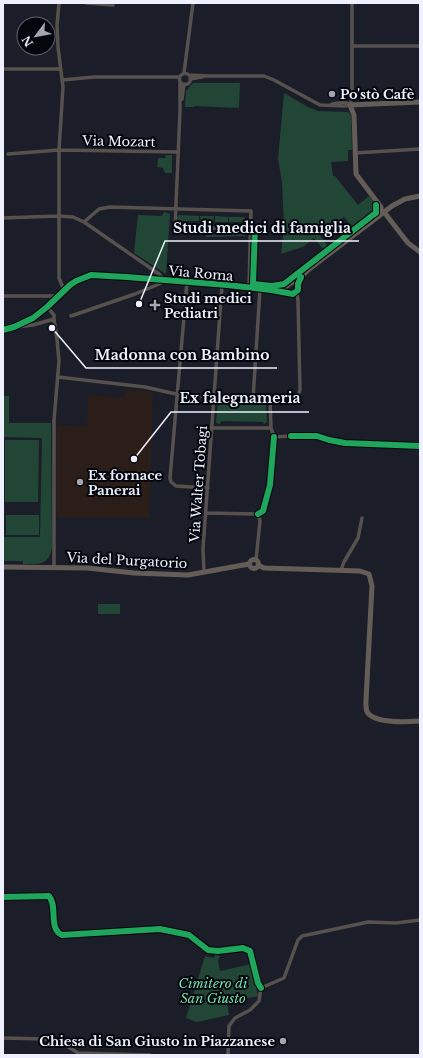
<svg xmlns="http://www.w3.org/2000/svg" width="423" height="1058" font-family="'Libre Baskerville',serif">
<rect width="100%" height="100%" fill="#1b1e28"/>
<!-- industrial -->
<path fill="#2b1e18" d="M 126,389 L 153,392 L 149,518 L 57,517 L 57,425 L 87,426 L 88,395 L 124,398 Z"/>
<!-- green -->
<path fill="#214636" d="M 193,83 L 240,83 L 239,108 L 194,106 L 194,107 L 185,107 L 186,91 Z
M 284,93 L 308,107 L 318,111 L 348,112 L 351,116 L 352,150 L 348,150 L 348,161 L 331,162 L 333,176 L 335,176 L 358,205 L 369,196 L 376,205 L 373,214 L 353,228 L 344,217 L 320,235 L 329,248 L 325,251 L 314,238 L 303,247 L 281,254 L 284,226 L 282,182 L 278,159 Z
M 166,155 L 172,155 L 172,173 L 165,173 L 163,168 L 157,167 L 158,158 L 165,158 Z
M 164,212 L 170,214 L 166,274 L 134,253 L 138,215 L 162,216 Z
M 179,215 L 199,216 L 199,221 L 183,221 L 182,224 L 179,224 L 177,222 L 177,217 Z
M 200,216 L 214,216 L 213,222 L 200,221 Z
M 215,216 L 228,217 L 228,222 L 215,222 Z
M 229,217 L 245,217 L 246,224 L 243,225 L 243,222 L 229,222 Z
M 242,232 L 245,233 L 246,236 L 206,237 L 206,233 L 241,234 Z
M 3,396 L 9,396 L 9,423 L 51,423 L 52,548 C 48,566 39,564 23,564 L 23,561 L 3,561 L 3,537 L 40,537 L 42,438 L 3,437 Z
M 218,401 L 221,401 L 224,404 L 257,405 L 264,402 L 266,403 L 267,422 L 264,424 L 263,422 L 221,421 L 220,424 L 216,423 Z
M 5,440 L 39,440 L 38,502 L 5,502 Z
M 6,515 L 39,515 L 39,535 L 6,535 Z
M 98,604 L 120,604 L 120,614 L 98,614 Z
M 215,955 L 220,956 L 218,961 L 220,971 L 251,964 L 258,996 L 227,1002 L 229,1015 L 197,1022 L 186,1018 L 205,956 L 214,958 Z"/>
<g fill="none" stroke-linecap="round" stroke-linejoin="round">
<!-- street -->
<path stroke="#56514d" stroke-width="3.5" d="M 59,3 L 57,25 L 58,47 L 63,87 L 59,150 L 59,278 L 64,290
M 86,3 L 113,5
M 352,46 L 420,46
M 3,69 L 60,69
M 184,73 L 193,3
M179.5 79a5.5 5.5 0 1 1 11 0a5.5 5.5 0 1 1-11 0Z
M 189,75 L 207,76 L 264,76 L 274,80 L 320,105 L 345,106 L 350,105
M 190,79 L 202,77
M 62,80 L 94,77 L 179,77
M 180,81 L 180,111 L 175,227 L 250,229
M 182,99 L 184,84
M 332,104 L 345,102 L 350,105
M 350,105 L 352,98 L 352,3
M 355,153 L 420,149
M 8,154 L 59,150 L 178,152
M 3,218 L 58,216 L 73,217 L 84,222 L 159,274 L 165,281 L 159,284 L 135,294 L 71,316
M 84,222 L 99,209 L 110,207 L 251,211 L 249,288
M 187,282 L 170,478 L 171,482 L 176,486 L 208,488
M 3,296 L 58,296
M 54,319 L 57,339 L 59,361 L 54,420 L 54,567
M 17,327 L 33,325 L 54,319 L 54,315 L 47,307
M 58,377 L 145,387 L 176,394 L 215,397 L 270,398 L 271,428 L 274,437 L 291,436
M 270,398 L 298,396 L 300,390 L 298,301 L 297,292
M 253,399 L 260,289
M 213,428 L 271,428
M 206,513 L 258,514 L 260,521 L 256,560
M 341,570 L 344,562 L 358,538 L 362,518
M 204,572 L 203,549 L 222,285
M 3,897 L 49,896 C 58,906 48,929 62,935 L 160,929 L 189,935 L 208,950 L 218,951 L 243,948 L 250,951 L 258,983 L 261,988
M 261,988 L 284,978 L 298,940 L 302,936 L 359,924 L 368,922 L 396,923 L 420,920
M 3,1038 L 46,1039 L 62,1043 L 78,1053 L 150,1055
M 228,1055 L 229,1026 L 235,1018 L 250,1010 L 259,1001 L 261,988"/>
<!-- secondary -->
<path stroke="#645d57" stroke-width="5" d="M 384,212 L 408,243 L 420,252
M 376,218 L 381,212 L 381,207 L 356,174 L 354,115 L 350,105 L 420,102
M 278,289 L 287,286 L 289,284 L 299,279 L 308,270 L 392,206 L 405,199 L 420,196
M 3,330 L 14,327 L 33,318 L 47,307 L 70,285 L 76,281 L 91,275 L 127,277 L 227,285 L 271,290 L 293,294 L 298,290 L 298,284 L 301,277
M249.5 564a4.5 4.5 0 1 1 9 0a4.5 4.5 0 1 1-9 0Z
M 258,565 L 264,568 L 360,571 L 369,574 L 372,586 L 366,700 C 366,705 365,712 370,715 C 380,723 407,722 420,721
M 3,567 L 87,568 L 134,573 L 188,575 L 249,564"/>
<defs>
<path id="cycleway" d="M 250,229 L 255,229 L 253,284 L 272,286 L 284,284 L 373,215 L 376,213 L 376,205
M 3,330 L 14,327 L 33,318 L 47,307 L 70,285 L 76,281 L 91,275 L 127,277 L 227,285 L 271,290 L 293,294 L 298,290 L 298,284 L 301,277
M 291,436 L 317,436 L 329,440 L 345,443 L 420,446
M 258,514 L 263,511 L 270,485 L 274,437
M 3,897 L 49,896 C 58,906 48,929 62,935 L 160,929 L 189,935 L 208,950 L 218,951 L 243,948 L 250,951 L 258,983 L 261,988"/>
</defs>
<!-- cycleway casing -->
<use href="#cycleway" stroke="#04060d" stroke-width="8"/>
<!-- cycleway -->
<use href="#cycleway" stroke="#20a55d" stroke-width="6"/>
</g>
<!-- markers -->
<g fill="#a4a7b2" stroke="#04060d" stroke-width="1.5">
<circle cx="332" cy="94" r="4"/>
<path d="M153 299h4v4h4v4h-4v4h-4v-4h-4v-4h4z"/>
<circle cx="80" cy="482" r="4"/>
<circle cx="283" cy="1041" r="4"/>
</g>
<g text-anchor="middle" stroke-width="4" stroke-linejoin="round" paint-order="stroke">
<!-- poi labels -->
<g font-size="13" font-weight="bold" fill="#eef1fd" stroke="#04060d" text-anchor="start">
<text x="340" y="99">Po'stò Cafè</text>
<text x="164" y="303">Studi medici<tspan x="164" dy="15">Pediatri</tspan></text>
<text x="88" y="480">Ex fornace<tspan x="88" dy="15">Panerai</tspan></text>
<text x="275" y="1046" text-anchor="end">Chiesa di San Giusto in Piazzanese</text>
</g>
<!-- street labels -->
<g font-size="13" fill="#eef1fd" stroke="#04060d">
<text transform="translate(119 141) rotate(1)" y="5">Via Mozart</text>
<text transform="translate(201 273) rotate(5)" y="5">Via Roma</text>
<text transform="translate(198 484) rotate(-86)" y="5">Via Walter Tobagi</text>
<text transform="translate(127 560) rotate(3)" y="5">Via del Purgatorio</text>
</g>
<!-- park labels -->
<g font-size="13" font-style="italic" fill="#75deab" stroke="#04060d">
<text x="213" y="988">Cimitero di<tspan x="213" dy="15">San Giusto</tspan></text>
</g>
</g>
<!-- callouts -->
<path fill="none" stroke="#eef1fd" stroke-width="1.5" d="M139 304L165 241H359M52 328L86 368H277M134 459L171 412H309"/>
<g fill="#eef1fd" stroke="#04060d" stroke-width="1.5">
<circle cx="139" cy="304" r="4"/>
<circle cx="52" cy="328" r="4"/>
<circle cx="134" cy="459" r="4"/>
</g>
<g font-size="14" text-anchor="middle" font-weight="bold" fill="#eef1fd" stroke="#04060d" stroke-width="4" stroke-linejoin="round" paint-order="stroke">
<text x="262" y="233">Studi medici di famiglia</text>
<text x="182" y="360">Madonna con Bambino</text>
<text x="240" y="403">Ex falegnameria</text>
</g>
<!-- border -->
<rect width="423" height="1058" fill="none" stroke="#eef1fd" stroke-width="8"/>
<!-- north arrow -->
<g transform="translate(36 36) rotate(238)"><circle r="19" fill="#04060d" stroke="#62646d"/>
<path d="M0-3L7 15L0 10L-7 15Z" fill="#a4a7b2"/>
<text y="-6" font-size="11" font-weight="bold" text-anchor="middle" fill="#eef1fd">N</text>
</g>
</svg>
